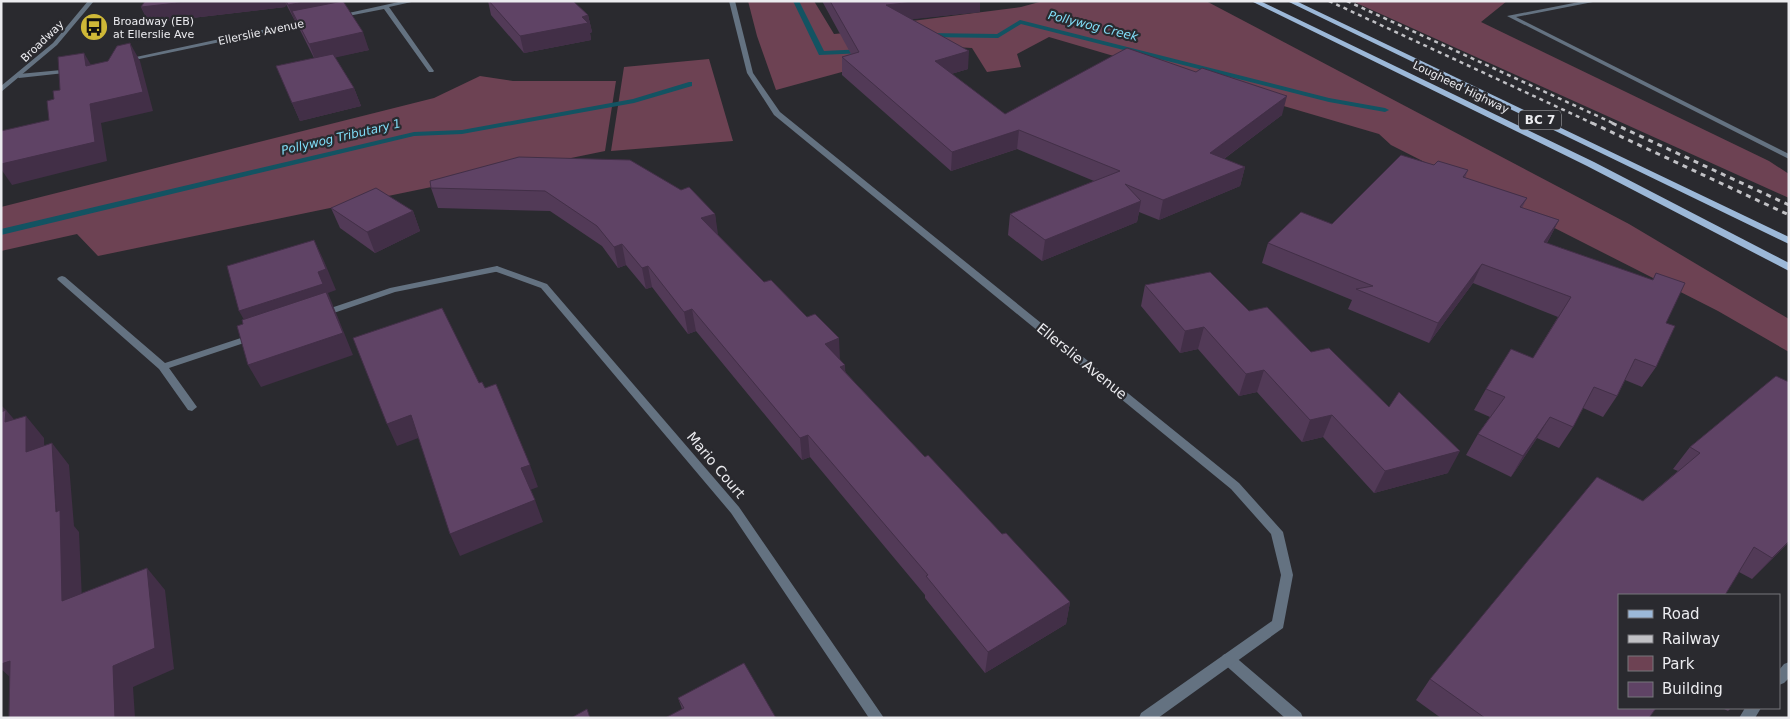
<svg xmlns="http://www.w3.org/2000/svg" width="1790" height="719" font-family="'DejaVu Sans',sans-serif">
<rect width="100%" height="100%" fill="#2a2a2f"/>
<!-- green -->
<path fill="#6d4253" d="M 748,1 L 814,1 L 834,34 L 912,27 L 912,21 L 1021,7 L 1043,1 L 1206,1 L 1629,224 L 1789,319 L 1789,352 L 1718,311 L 1391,145 L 1379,134 L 1049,37 L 1017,54 L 1021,67 L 987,72 L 972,48 L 937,46 L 776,90 L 757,36 Z
M 1352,1 L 1507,1 L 1481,22 L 1769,161 L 1789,174 L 1789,198 Z
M 709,59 L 733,141 L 611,151 L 624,67 Z
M 480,76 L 513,81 L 616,81 L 605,151 L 98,256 L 77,234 L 1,251 L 1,207 L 434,98 Z"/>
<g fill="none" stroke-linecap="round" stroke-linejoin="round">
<!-- stream -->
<path fill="#135362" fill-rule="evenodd" d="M 793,1 L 799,1 L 824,51 L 865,49 L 869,51 L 865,53 L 819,55 Z
M 1020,20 L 1329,98 L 1385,108 L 1389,110 L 1385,112 L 1329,102 L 1021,24 L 998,38 L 926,37 L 923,35 L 926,33 L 997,34 Z
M 689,82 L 692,82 L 692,86 L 634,103 L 462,134 L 414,136 L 1,235 L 1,229 L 414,132 L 462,130 L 633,99 Z"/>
<!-- service -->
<path fill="#647281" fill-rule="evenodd" d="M 1584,1 L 1598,1 L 1516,17 L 1789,154 L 1789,159 L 1507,16 Z
M 497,266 L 501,269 L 500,271 L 395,292 L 322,317 L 317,314 L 319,312 L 390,288 Z
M 62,276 L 65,277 L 165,363 L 250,335 L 256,335 L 258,337 L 256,339 L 169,368 L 197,407 L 192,411 L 188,410 L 159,369 L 59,281 L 57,279 L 59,277 Z
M 1228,653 L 1233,655 L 1301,713 L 1303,718 L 1285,718 L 1223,663 L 1221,659 L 1223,655 Z
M 1789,662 L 1789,678 L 1784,683 L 1779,685 L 1779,670 L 1784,664 Z
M 1745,708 L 1761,708 L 1755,718 L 1739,718 Z"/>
<!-- minor -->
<path fill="#647281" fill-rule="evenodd" d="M 403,1 L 416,1 L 389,7 L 434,71 L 433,72 L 429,72 L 384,9 L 338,18 L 335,16 Z
M 729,1 L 735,1 L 753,73 L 780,112 L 1239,483 L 1283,532 L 1293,575 L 1283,628 L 1158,718 L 1139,718 L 1141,713 L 1272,621 L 1281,575 L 1271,534 L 1231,489 L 774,115 L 747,73 Z
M 309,20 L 312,22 L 311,23 L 125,62 L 122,60 Z
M 72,69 L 75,71 L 74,72 L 19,78 L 16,76 L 19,74 Z
M 497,266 L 547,284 L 739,507 L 884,718 L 869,718 L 731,513 L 541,288 L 494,271 L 493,269 Z"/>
<!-- tertiary -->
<path fill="#647281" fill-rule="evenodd" d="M 88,1 L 94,1 L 57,45 L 1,92 L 1,86 L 53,43 Z"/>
<!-- primary -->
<path fill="#9cb8d8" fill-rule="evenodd" d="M 1251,1 L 1260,1 L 1594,162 L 1789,263 L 1789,271 L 1587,166 Z
M 1287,1 L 1296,1 L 1789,237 L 1789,244 Z"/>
<!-- rail-far1 -->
<path stroke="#c1c1c5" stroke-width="2.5" stroke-dasharray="4 4" stroke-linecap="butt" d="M 1329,1 L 1594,124
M 1347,1 L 1615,124"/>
<!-- rail -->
<path stroke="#c1c1c5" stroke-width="3" stroke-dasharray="5 5" stroke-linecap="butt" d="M 1592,123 L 1789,215
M 1612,123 L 1789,205"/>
</g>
<!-- wall -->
<path fill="#523a57" d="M 145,1 L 341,1 L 369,50 L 335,57 L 354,88 L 361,106 L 300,121 L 276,66 L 314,58 L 299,28 L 296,21 L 295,21 L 286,4 L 285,7 L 149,23 L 141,7 Z
M 488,1 L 573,1 L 588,15 L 592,32 L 590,33 L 591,40 L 524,53 L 491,15 Z
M 822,1 L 980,1 L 980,12 L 911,19 L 968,69 L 951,74 L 1005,114 L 1282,115 L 1224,159 L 1245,167 L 1240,186 L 1159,220 L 1139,212 L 1137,222 L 1042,261 L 1008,235 L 1010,214 L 1094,181 L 1017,149 L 951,171 L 842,75 L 842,57 L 851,54 Z
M 519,157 L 715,214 L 717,234 L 840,360 L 846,373 L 925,457 L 1070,602 L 1066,624 L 985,673 L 925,598 L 925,595 L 810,457 L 802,460 L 696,331 L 688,334 L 652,287 L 646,289 L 626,265 L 618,268 L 602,246 L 550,211 L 438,208 L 431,188 Z
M 1434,165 L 1468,170 L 1465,178 L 1527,198 L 1522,208 L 1559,220 L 1547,243 L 1652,280 L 1656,273 L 1666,323 L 1656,367 L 1642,387 L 1625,380 L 1617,396 L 1603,417 L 1583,408 L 1573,427 L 1559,448 L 1537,438 L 1511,477 L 1466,455 L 1478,434 L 1490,417 L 1474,410 L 1486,389 L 1533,358 L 1558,317 L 1473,283 L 1429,343 L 1348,309 L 1352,300 L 1262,263 L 1268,243 L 1332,224 Z
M 331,208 L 413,211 L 420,231 L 375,253 L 340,228 Z
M 1145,285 L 1249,311 L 1311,352 L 1448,473 L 1374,493 L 1323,437 L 1302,442 L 1257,392 L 1239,396 L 1198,349 L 1180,353 L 1141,306 Z
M 1776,376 L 1789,542 L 1752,579 L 1739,572 L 1649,718 L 1441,718 L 1416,700 L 1430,679 L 1678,471 L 1673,469 L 1690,447 Z
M 678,698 L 776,718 L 682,709 Z
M 1722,708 L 1731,708 L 1728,711 Z"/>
<!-- shaded-wall -->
<path fill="#422f47" d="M 194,1 L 285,1 L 286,4 L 285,7 L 149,23 L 141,7 Z
M 309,1 L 341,1 L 344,11 L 292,11 L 296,21 L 295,21 L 288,5 Z
M 923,1 L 980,1 L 980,12 L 886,22 L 886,5 Z
M 588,15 L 592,32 L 590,33 L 591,40 L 524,53 L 520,36 Z
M 363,32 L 369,50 L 316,62 L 309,44 Z
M 130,43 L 140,61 L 153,111 L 101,123 L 107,161 L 12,185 L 1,169 L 1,164 L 90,104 Z
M 969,51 L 968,69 L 934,79 L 935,61 Z
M 84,53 L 94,70 L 86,66 Z
M 354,88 L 361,106 L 300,121 L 292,103 Z
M 1287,96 L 1282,115 L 1205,173 L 1210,153 Z
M 1019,130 L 1017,149 L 951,171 L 952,152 Z
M 1245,167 L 1240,186 L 1159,220 L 1163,200 Z
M 1141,201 L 1137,222 L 1042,261 L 1045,240 Z
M 413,211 L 420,231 L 375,253 L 367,232 Z
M 715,214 L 718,234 L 705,238 L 701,218 Z
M 1559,220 L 1549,239 L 1534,261 L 1544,242 Z
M 314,240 L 324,261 L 336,290 L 328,293 L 353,355 L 261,387 L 248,365 L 251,332 L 239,311 L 318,272 Z
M 622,244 L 626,265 L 618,268 L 614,247 Z
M 1482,264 L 1473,283 L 1429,343 L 1438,323 Z
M 648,266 L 652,287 L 646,289 L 642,268 Z
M 692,309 L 696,331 L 688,334 L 684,312 Z
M 1204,327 L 1198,349 L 1180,353 L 1185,331 Z
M 839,338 L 840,360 L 825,344 Z
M 845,365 L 846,387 L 840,367 Z
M 1264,370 L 1257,392 L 1239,396 L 1246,374 Z
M 1,405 L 6,410 L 1,436 Z
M 6,410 L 25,432 L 5,422 Z
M 411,415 L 421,437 L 397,446 L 387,424 Z
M 1332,415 L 1323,437 L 1302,442 L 1310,420 Z
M 26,416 L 44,438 L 45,474 L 26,452 Z
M 1550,417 L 1537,438 L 1511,477 L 1523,456 Z
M 808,435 L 810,457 L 802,460 L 800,438 Z
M 52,443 L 69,465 L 74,526 L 79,532 L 83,623 L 62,601 Z
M 1460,451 L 1448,473 L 1374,493 L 1385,471 Z
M 530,465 L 538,487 L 530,490 L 521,468 Z
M 535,500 L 543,522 L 460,556 L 450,534 Z
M 1789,541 L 1789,542 L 1752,579 L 1772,558 Z
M 147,568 L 165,590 L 174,669 L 133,687 L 135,718 L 115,718 L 113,666 Z
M 1070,602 L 1066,624 L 985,673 L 988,652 Z
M 10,661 L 21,687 L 1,669 L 1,664 Z"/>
<!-- building -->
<path fill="#5f4365" stroke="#422f47" d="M 145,1 L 194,1 L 141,7 Z
M 286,1 L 309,1 L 288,5 Z
M 343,1 L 363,32 L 309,44 L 292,11 Z
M 489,1 L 573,1 L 588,15 L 582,17 L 588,23 L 520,36 Z
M 830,1 L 923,1 L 886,5 L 969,51 L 935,61 L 1005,114 L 1127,48 L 1196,72 L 1202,68 L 1287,96 L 1210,153 L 1245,167 L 1163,200 L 1125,184 L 1141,201 L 1045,240 L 1010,214 L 1120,171 L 1019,130 L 952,152 L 842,57 L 859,52 Z
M 130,43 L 143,92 L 90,104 L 95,142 L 1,164 L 1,131 L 49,120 L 47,101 L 54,99 L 53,91 L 60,90 L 58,57 L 84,53 L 86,66 L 108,61 L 117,46 Z
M 333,54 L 354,88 L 292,103 L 276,66 Z
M 1401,155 L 1434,165 L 1438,161 L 1468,170 L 1463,177 L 1527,198 L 1520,207 L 1559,220 L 1544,242 L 1653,280 L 1656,273 L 1685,283 L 1666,323 L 1675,326 L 1656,367 L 1635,359 L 1617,396 L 1594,387 L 1573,427 L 1550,417 L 1523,456 L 1478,434 L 1505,397 L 1486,389 L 1511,349 L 1533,358 L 1571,297 L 1482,264 L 1438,323 L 1356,289 L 1373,286 L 1268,243 L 1301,212 L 1332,224 Z
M 519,157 L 630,160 L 681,190 L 689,187 L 715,214 L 701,218 L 764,282 L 771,280 L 807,317 L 815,314 L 839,338 L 825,344 L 845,365 L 840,367 L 925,457 L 928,455 L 1002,534 L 1006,533 L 1070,602 L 988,652 L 926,576 L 928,575 L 808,435 L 800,438 L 692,309 L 684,312 L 648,266 L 642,268 L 622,244 L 614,247 L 597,226 L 545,191 L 431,188 L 430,181 Z
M 376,188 L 413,211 L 367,232 L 331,208 Z
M 314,240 L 326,269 L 318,272 L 323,284 L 239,311 L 227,266 Z
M 1210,272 L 1249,311 L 1267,307 L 1311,352 L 1329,348 L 1389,407 L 1399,392 L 1460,451 L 1385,471 L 1332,415 L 1310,420 L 1264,370 L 1246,374 L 1204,327 L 1185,331 L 1145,285 Z
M 326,292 L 343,333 L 248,365 L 237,326 L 243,324 L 242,320 Z
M 442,308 L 479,383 L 482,382 L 485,388 L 496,384 L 530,465 L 521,468 L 535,500 L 450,534 L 411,415 L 387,424 L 353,338 Z
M 1776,376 L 1789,382 L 1789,541 L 1772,558 L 1754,547 L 1725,595 L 1619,595 L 1619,708 L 1656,708 L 1649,718 L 1485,718 L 1430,679 L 1597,477 L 1643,501 L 1700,453 L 1690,447 Z
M 6,410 L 5,422 L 26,416 L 26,452 L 52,443 L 56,512 L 60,510 L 62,601 L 147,568 L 155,648 L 113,666 L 115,718 L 9,718 L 10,661 L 1,664 L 1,412 Z
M 744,663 L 776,718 L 665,718 L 684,708 L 678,698 Z
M 587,709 L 590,718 L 571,718 Z"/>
<!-- icons -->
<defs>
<symbol id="bus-disc" viewBox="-11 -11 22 22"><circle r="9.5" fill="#cfb837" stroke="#2a2a2f"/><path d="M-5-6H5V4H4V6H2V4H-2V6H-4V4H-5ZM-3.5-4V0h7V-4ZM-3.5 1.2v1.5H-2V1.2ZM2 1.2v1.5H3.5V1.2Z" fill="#111"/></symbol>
</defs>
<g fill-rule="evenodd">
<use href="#bus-disc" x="78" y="11" width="32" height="32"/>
</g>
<g text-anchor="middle" stroke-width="4.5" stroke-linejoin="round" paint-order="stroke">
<!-- far-poi labels -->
<g font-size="11" fill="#ebebef" stroke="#2a2a2f" text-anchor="start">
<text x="113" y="25">Broadway (EB)<tspan x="113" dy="13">at Ellerslie Ave</tspan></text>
</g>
<!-- far-street labels -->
<g font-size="11" fill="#ebebef" stroke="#2a2a2f">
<text transform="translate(261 32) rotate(-12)" y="4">Ellerslie Avenue</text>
<text transform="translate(42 41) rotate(-44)" y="4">Broadway</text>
<text transform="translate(1461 87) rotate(26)" y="4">Lougheed Highway</text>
</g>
<!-- far-water labels -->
<g font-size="12" font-style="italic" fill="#81def8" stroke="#2a2a2f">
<text transform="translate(1093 26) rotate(14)" y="4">Pollywog Creek</text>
<text transform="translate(341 137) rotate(-13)" y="4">Pollywog Tributary 1</text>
</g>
<!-- shield labels -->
<rect fill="#2a2a2f" stroke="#b1b1b5" stroke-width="1" x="1519" y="110.5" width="42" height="19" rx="4"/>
<g font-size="12" font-weight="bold" fill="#ebebef">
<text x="1540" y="124">BC 7</text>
</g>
<!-- street labels -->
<g font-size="14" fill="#ebebef" stroke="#2a2a2f">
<text transform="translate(1082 361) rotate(39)" y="5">Ellerslie Avenue</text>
<text transform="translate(716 465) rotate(50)" y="5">Mario Court</text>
</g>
</g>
<!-- border -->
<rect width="1790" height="719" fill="none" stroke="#ebebef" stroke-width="5"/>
<!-- legend -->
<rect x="1618" y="594" width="162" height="115" fill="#2a2a2f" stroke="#77777c"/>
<rect x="1628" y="610" width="25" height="8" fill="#9cb8d8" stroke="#77777c"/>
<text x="1662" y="619" font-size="15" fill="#ebebef">Road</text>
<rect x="1628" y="635" width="25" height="8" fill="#c1c1c5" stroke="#77777c"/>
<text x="1662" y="644" font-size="15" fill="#ebebef">Railway</text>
<rect x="1628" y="656" width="25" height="15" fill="#6d4253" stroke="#77777c"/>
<text x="1662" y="669" font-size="15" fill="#ebebef">Park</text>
<rect x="1628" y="682" width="25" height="15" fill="#5f4365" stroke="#77777c"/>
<text x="1662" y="694" font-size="15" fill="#ebebef">Building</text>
</svg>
